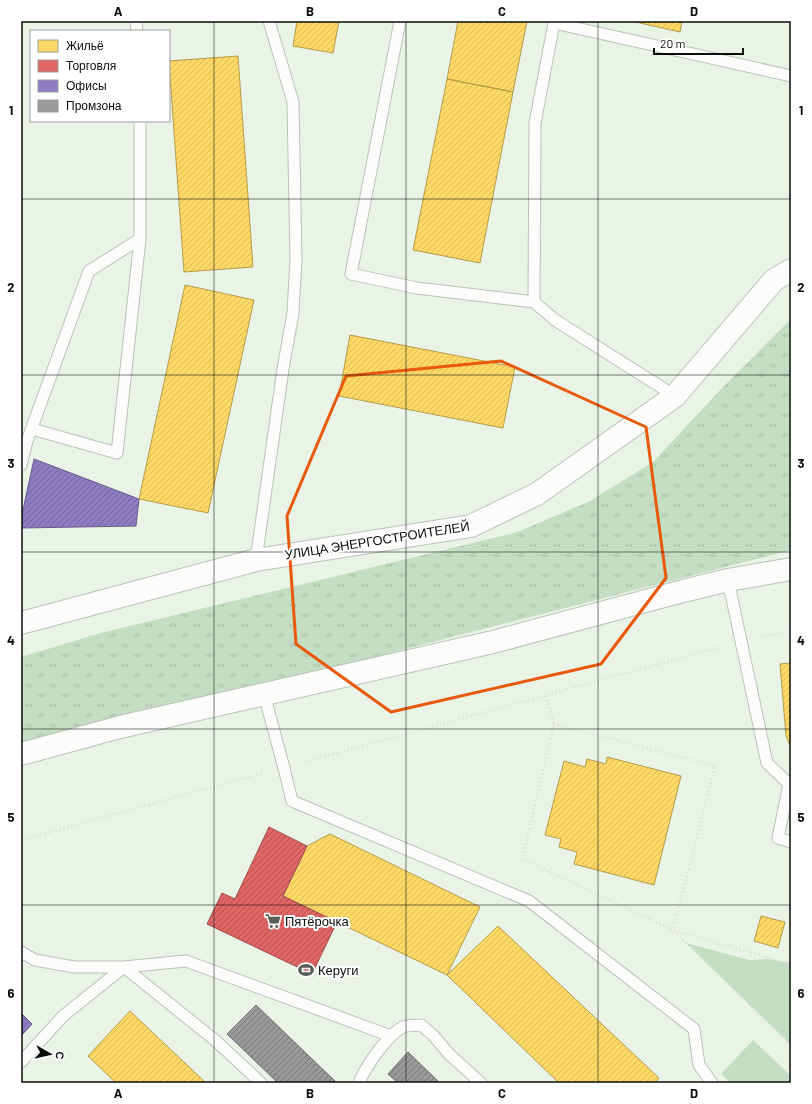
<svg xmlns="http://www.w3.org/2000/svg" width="812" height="1104" font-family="Barlow,sans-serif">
<defs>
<pattern id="grass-tufts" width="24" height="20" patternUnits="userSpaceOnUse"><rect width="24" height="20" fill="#c5ddc2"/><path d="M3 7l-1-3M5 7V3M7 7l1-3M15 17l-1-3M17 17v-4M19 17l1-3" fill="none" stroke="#a8bca5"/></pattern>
<pattern id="homes-hatch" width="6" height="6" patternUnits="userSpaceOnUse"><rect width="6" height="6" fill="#ffd966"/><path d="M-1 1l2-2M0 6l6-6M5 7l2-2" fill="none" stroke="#d9b957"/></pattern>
<pattern id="shops-hatch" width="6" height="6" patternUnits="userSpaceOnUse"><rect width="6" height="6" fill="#e06666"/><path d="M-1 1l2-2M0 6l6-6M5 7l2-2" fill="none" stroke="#b45252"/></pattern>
<pattern id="offices-hatch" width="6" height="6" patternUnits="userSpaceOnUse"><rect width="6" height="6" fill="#8e7cc3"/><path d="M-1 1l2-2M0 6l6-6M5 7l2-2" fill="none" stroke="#72649c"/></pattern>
<pattern id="industry-hatch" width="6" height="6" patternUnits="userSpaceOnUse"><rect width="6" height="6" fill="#999"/><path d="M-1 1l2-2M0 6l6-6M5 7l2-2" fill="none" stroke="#7b7b7b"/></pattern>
</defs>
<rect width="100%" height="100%" fill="#e9f4e7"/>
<!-- grass -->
<path fill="url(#grass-tufts)" d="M 791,319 L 791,550 L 21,748 L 21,657 L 101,633 L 518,532 L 590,501 L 653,462 L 723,387 Z"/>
<!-- park -->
<path fill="#c5ddc2" d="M 686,943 L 749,960 L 768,959 L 791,963 L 791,1045 Z
M 753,1040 L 791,1076 L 791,1083 L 731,1083 L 721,1074 Z"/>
<!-- homes -->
<path fill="url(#homes-hatch)" stroke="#b59c4a" d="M 297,21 L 339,21 L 333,53 L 293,46 Z
M 458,21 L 527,21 L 513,92 L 447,79 Z
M 631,21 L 682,21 L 680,32 Z
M 238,56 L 253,267 L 184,272 L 169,61 Z
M 447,79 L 513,92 L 480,263 L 413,250 Z
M 185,285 L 254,300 L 208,513 L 139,499 Z
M 350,335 L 515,367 L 503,428 L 339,396 Z
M 791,663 L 791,748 L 786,736 L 780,664 Z
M 607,757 L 681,776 L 654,885 L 574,864 L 577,852 L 559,847 L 561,839 L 545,835 L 564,761 L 585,767 L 587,759 L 606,764 Z
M 330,834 L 480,907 L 447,975 L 283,896 L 307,846 Z
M 761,916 L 785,922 L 778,948 L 754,941 Z
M 498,926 L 659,1078 L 655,1083 L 559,1083 L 447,975 Z
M 130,1011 L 206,1083 L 116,1083 L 88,1056 Z"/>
<!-- shops -->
<path fill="url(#shops-hatch)" stroke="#9f4c4a" d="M 269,827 L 307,846 L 283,896 L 337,922 L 312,974 L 207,924 L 222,893 L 235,899 Z"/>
<!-- offices -->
<path fill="url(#offices-hatch)" stroke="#665b8b" d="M 34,459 L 139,499 L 136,526 L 21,528 L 21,519 Z
M 21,1013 L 32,1024 L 21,1036 Z"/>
<!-- industry -->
<path fill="url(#industry-hatch)" stroke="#6e6f6d" d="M 256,1005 L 337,1083 L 278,1083 L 227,1034 Z
M 408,1052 L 440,1083 L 398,1083 L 388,1074 Z"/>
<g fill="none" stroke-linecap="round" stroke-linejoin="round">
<defs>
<path id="service" d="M 136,21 L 137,31
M 400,21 L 351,274 L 417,288 L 534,302 L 555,320 L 675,396
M 534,302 L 535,123 L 554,23 L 791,76
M 32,429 L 117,453 L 140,239 L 140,121
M 21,465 L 27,441 L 89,271 L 140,239
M 256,560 L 283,369 L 293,313 L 296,260 L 293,102 L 269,21
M 728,580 L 767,763 L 789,784 L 791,784
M 264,694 L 284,768 L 292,801 L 529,901 L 694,1029 L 699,1065 L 712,1083
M 789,784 L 778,838 L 791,842
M 21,952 L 35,960 L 74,967 L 124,967 L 63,1016 L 21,1062
M 124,967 L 186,961 L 391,1036
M 124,967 L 216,1041 L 261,1083
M 361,1083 L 360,1080 C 368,1064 387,1035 403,1027 C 407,1025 416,1026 421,1025 L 433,1035 L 449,1054 L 481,1083"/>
<path id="minor" d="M 21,623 L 256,560 L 471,526 L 537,494 L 675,396 L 774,280 L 791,270
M 21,754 L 120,727 L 493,642 L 683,591 L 728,580 L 791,569"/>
</defs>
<!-- service casing -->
<use href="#service" stroke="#bac2b9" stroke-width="13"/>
<!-- minor casing -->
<use href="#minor" stroke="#bac2b9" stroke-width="24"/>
<!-- path -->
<path stroke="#d8dbd8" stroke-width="2.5" stroke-dasharray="1 3" stroke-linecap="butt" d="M 762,637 L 791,631
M 546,696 L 554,724 L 522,859 L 673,930 L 791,964
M 554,724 L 715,766 L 673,930
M 305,762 L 720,647
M 21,840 L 263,773
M 674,931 L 791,1045"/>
<!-- service -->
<use href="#service" stroke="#fcfdfb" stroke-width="11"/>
<!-- minor -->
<use href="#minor" stroke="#fcfdfb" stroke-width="22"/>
</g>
<!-- marked area -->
<path fill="none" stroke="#e8590c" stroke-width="3" stroke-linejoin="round" d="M 501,361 L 646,427 L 666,578 L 601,664 L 391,712 L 296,644 L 287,516 L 346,376 Z"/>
<!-- grid -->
<path fill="none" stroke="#080e07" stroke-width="1" stroke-opacity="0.55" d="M 214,21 L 214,1083M 406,21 L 406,1083M 598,21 L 598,1083M 21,199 L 791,199M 21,375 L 791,375M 21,552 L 791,552M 21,729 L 791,729M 21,905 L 791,905"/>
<!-- icons -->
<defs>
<symbol id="supermarket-bare" viewBox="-9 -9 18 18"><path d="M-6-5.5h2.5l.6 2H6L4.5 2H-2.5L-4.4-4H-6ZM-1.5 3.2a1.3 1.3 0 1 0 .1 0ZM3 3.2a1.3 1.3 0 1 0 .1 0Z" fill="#575e55" stroke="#fff" stroke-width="2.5" paint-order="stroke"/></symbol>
<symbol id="stadium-bare" viewBox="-9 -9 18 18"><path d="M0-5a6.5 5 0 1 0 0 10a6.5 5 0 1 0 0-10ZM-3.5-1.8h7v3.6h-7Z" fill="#575e55" stroke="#fff" stroke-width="2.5" paint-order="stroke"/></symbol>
</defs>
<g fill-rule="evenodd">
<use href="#supermarket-bare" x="262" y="910" width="22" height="22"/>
<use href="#stadium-bare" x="295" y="959" width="22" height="22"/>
</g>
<g text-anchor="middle" stroke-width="4" stroke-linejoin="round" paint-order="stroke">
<!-- street labels -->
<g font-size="13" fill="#080e07" stroke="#fff">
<text transform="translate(377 540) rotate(-9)" y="5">УЛИЦА ЭНЕРГОСТРОИТЕЛЕЙ</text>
</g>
<!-- poi labels -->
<g font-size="13" fill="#080e07" stroke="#fff" text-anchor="start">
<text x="285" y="926">Пятёрочка</text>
<text x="318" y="975">Керуги</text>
</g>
</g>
<!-- border -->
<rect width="812" height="1104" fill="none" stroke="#ffffff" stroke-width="44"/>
<!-- legend -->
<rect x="30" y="30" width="140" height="92" fill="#ffffff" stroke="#9c9f9c"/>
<rect x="38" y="40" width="20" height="12" fill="#ffd966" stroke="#9c9f9c"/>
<text x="66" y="50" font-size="12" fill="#080e07">Жильё</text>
<rect x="38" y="60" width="20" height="12" fill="#e06666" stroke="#9c9f9c"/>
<text x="66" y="70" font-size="12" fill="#080e07">Торговля</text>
<rect x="38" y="80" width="20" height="12" fill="#8e7cc3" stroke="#9c9f9c"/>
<text x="66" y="90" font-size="12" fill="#080e07">Офисы</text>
<rect x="38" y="100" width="20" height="12" fill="#999999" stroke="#9c9f9c"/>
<text x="66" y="110" font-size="12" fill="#080e07">Промзона</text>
<!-- north arrow -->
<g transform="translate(50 1054) rotate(98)" stroke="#ffffff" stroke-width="3" paint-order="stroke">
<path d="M0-3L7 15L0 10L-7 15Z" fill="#080e07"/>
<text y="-6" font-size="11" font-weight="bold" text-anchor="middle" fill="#080e07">С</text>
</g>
<!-- scale -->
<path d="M654 48v6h89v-6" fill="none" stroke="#080e07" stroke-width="2"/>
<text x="660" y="48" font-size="12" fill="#080e07" stroke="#ffffff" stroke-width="3" paint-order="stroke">20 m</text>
<rect x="22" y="22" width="768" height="1060" fill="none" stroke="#080e07" stroke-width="1.5"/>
<g font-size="13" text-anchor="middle" font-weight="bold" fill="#080e07">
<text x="118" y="16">A</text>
<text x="310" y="16">B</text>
<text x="502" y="16">C</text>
<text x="694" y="16">D</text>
<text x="11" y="115">1</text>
<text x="801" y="115">1</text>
<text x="11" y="292">2</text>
<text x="801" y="292">2</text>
<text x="11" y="468">3</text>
<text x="801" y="468">3</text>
<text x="11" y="645">4</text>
<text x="801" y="645">4</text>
<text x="11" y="822">5</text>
<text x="801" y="822">5</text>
<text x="11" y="998">6</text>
<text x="801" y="998">6</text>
<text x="118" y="1098">A</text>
<text x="310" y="1098">B</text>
<text x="502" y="1098">C</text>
<text x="694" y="1098">D</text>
</g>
</svg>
